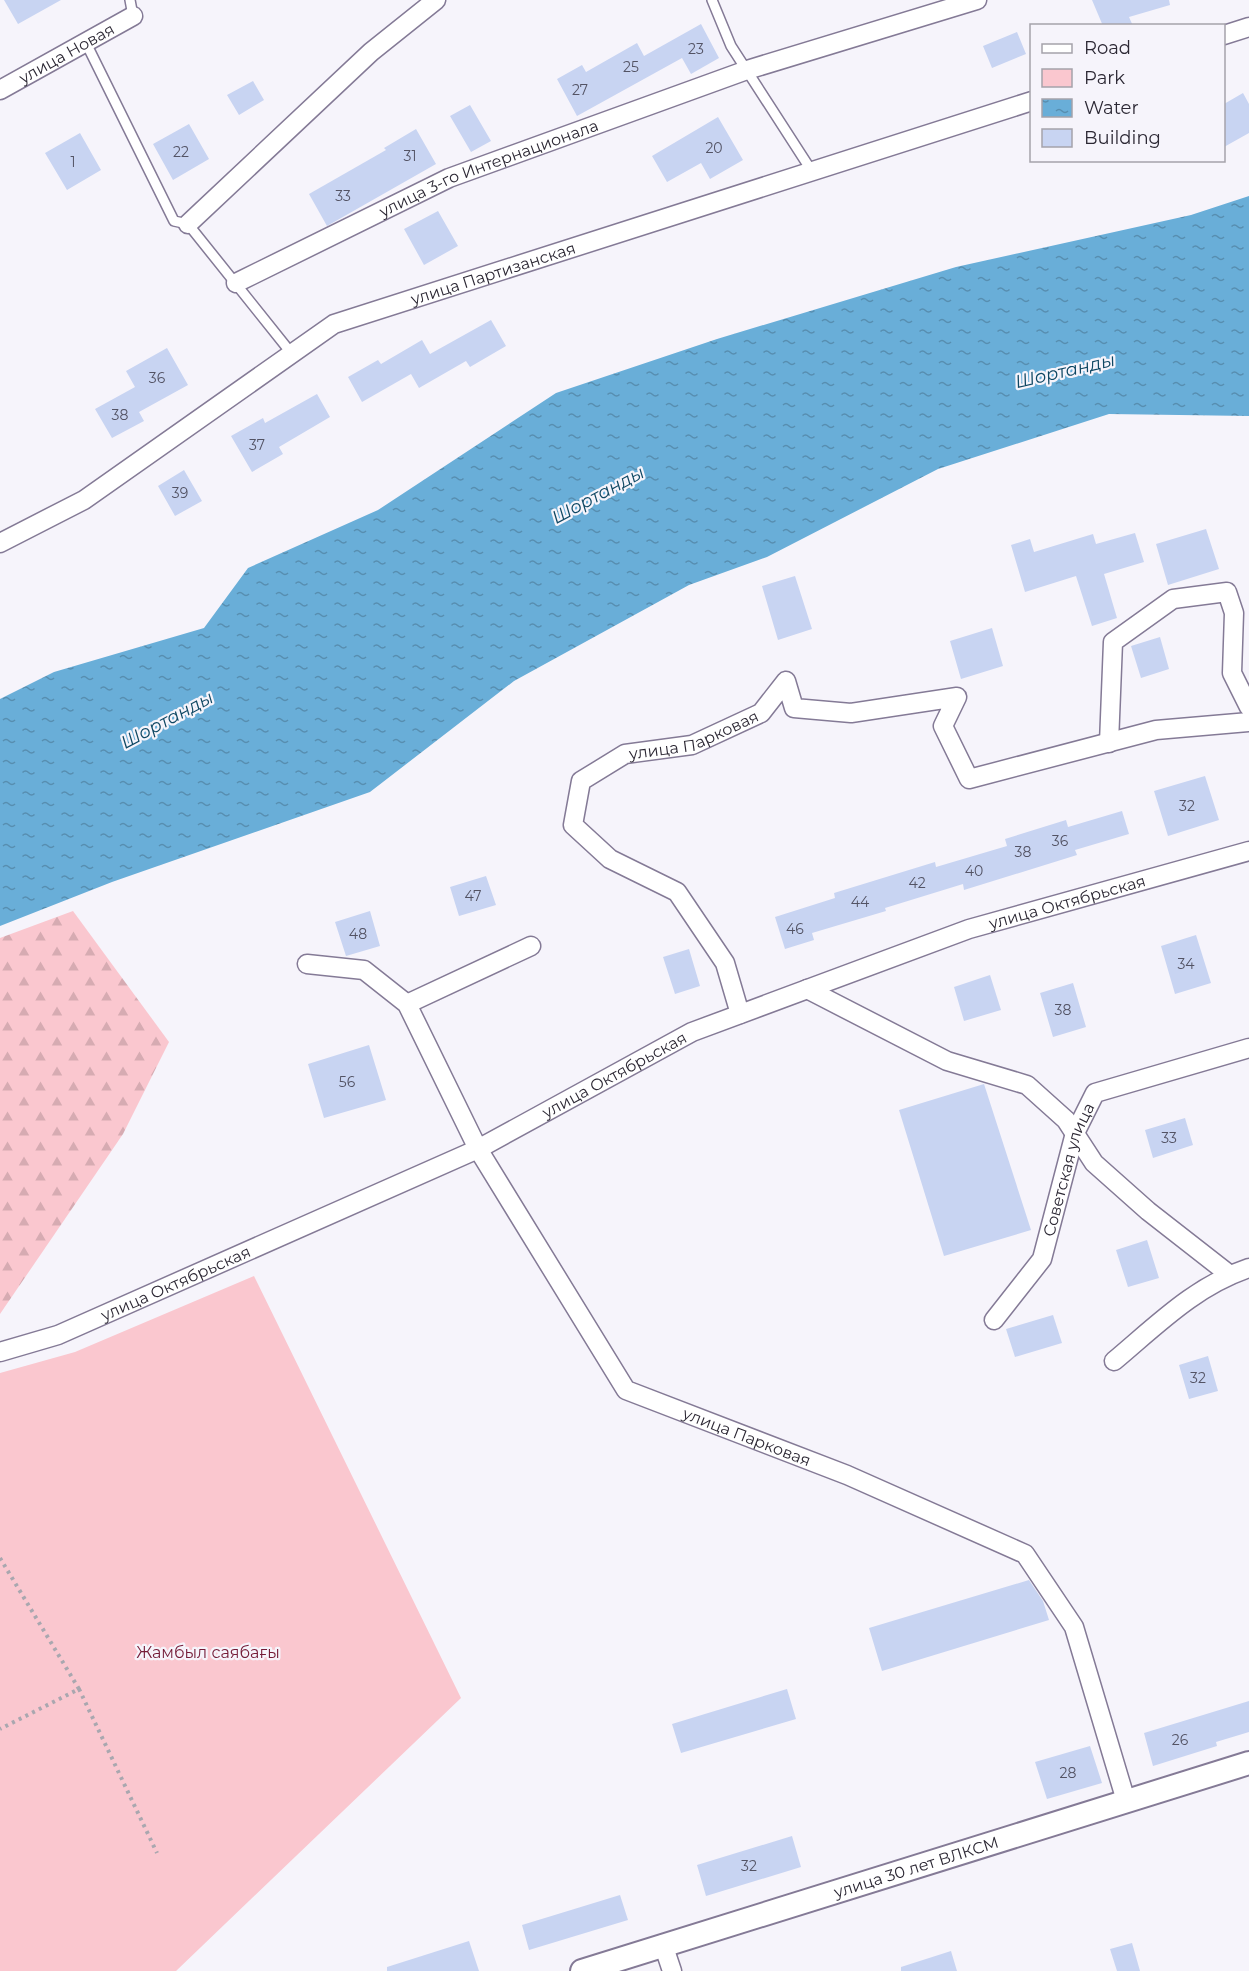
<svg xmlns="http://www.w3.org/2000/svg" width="1249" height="1971" font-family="Montserrat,sans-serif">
<defs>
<pattern id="forest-firs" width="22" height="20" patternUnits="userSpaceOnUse" patternTransform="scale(1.5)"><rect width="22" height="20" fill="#fac7cf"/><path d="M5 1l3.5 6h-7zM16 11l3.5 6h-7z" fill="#d6abb2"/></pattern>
<pattern id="water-ripples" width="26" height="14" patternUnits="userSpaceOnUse" patternTransform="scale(1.5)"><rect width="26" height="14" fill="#69aed8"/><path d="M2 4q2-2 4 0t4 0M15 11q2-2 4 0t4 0" fill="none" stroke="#578eb0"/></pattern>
</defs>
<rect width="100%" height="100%" fill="#f6f4fb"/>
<!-- green -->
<path fill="#fac7cf" d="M 254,1276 L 461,1698 L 176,1971 L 0,1971 L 0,1373 L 75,1352 Z"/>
<!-- forest -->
<path fill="url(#forest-firs)" d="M 73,911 L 169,1042 L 123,1134 L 0,1314 L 0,938 Z"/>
<!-- water -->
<path fill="url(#water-ripples)" d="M 1249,196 L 1249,416 L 1109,414 L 938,469 L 767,557 L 689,585 L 514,681 L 370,792 L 112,882 L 0,926 L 0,699 L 54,672 L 204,628 L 248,568 L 378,510 L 556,393 L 717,339 L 956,267 L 1191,215 Z"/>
<!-- building -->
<path fill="#c8d4f2" d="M 4,0 L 61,0 L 18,24 Z
M 1092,0 L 1169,0 L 1170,5 L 1129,17 L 1133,26 L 1103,26 Z
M 701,24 L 719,58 L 691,74 L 682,58 L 577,116 L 557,79 L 582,65 L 586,72 L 637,43 L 644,56 Z
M 1017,32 L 1026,54 L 992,68 L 983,46 Z
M 253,81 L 264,100 L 239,115 L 227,95 Z
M 1243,93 L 1249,104 L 1249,133 L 1224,147 L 1224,104 Z
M 470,105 L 491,141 L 471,152 L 450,116 Z
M 718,117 L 743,160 L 710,179 L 701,163 L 667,182 L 652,156 Z
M 189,124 L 209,159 L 173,180 L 153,144 Z
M 416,129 L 436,164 L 327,226 L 309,194 L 386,150 L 384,148 Z
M 80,133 L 101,170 L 67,190 L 45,153 Z
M 438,211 L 458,246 L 424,265 L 404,229 Z
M 491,320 L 506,346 L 470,367 L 466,361 L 419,388 L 411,374 L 362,402 L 348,377 L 378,360 L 381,364 L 422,340 L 430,354 Z
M 167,348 L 188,385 L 139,412 L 144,421 L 112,438 L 95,409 L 135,387 L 126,371 Z
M 317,394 L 330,417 L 279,447 L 283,454 L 252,472 L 231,436 L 263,418 L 265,423 Z
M 184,470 L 202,501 L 175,516 L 158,486 Z
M 1206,529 L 1219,569 L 1168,585 L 1156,544 Z
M 1135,533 L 1144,562 L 1104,574 L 1117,618 L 1092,626 L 1076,576 L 1025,592 L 1011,545 L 1030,539 L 1034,552 L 1093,534 L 1096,544 Z
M 795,576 L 812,629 L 778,640 L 762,586 Z
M 992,628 L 1003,666 L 961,679 L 950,641 Z
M 1160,637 L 1169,669 L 1141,678 L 1131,646 Z
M 1205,776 L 1219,820 L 1168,836 L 1154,791 Z
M 1122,811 L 1129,834 L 1075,850 L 1077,855 L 964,890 L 963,884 L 885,908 L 886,911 L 812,933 L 814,940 L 785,949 L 775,917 L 835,898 L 834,893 L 935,862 L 936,867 L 1007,846 L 1005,839 L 1066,820 L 1068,827 Z
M 486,876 L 496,905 L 459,916 L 450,887 Z
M 370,911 L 380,946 L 346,956 L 335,922 Z
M 1196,935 L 1211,983 L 1175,994 L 1161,946 Z
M 689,949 L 700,986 L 675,994 L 663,957 Z
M 990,975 L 1001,1010 L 964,1021 L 954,987 Z
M 1073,983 L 1086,1027 L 1053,1037 L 1040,993 Z
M 369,1045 L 386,1100 L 324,1118 L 308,1064 Z
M 984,1084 L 1031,1230 L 944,1256 L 899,1110 Z
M 1185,1118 L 1193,1145 L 1153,1158 L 1145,1130 Z
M 1147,1240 L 1159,1278 L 1128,1287 L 1116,1250 Z
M 1053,1315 L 1062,1343 L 1015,1357 L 1006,1329 Z
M 1208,1356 L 1218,1391 L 1189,1399 L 1179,1365 Z
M 1029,1580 L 1043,1601 L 1049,1620 L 882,1671 L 869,1628 Z
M 787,1689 L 796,1719 L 681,1753 L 672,1724 Z
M 1249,1701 L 1249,1732 L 1216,1742 L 1217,1746 L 1153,1766 L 1144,1733 Z
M 1090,1746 L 1102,1783 L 1047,1799 L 1035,1762 Z
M 792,1836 L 801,1867 L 706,1896 L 697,1865 Z
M 620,1895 L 628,1920 L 529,1950 L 522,1925 Z
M 469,1941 L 479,1971 L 387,1971 L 387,1967 Z
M 1132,1943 L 1140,1971 L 1117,1971 L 1110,1949 Z
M 951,1951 L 957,1971 L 901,1971 L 901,1967 Z"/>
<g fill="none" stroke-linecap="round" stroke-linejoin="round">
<defs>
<path id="service" d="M 130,0 L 133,16
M 712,0 L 731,46 L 813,173
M 86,43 L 174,221 L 188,224 L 292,354"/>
<g id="minor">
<path d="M 1224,35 L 1249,27"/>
<path id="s1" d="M 0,90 L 133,16"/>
<path d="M 188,224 L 371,52 L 436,0"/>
<path id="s2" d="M 236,283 L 449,178 L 747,70 L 977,0"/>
<path id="s3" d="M 0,543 L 84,500 L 334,324 L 1032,101"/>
<path d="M 1109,743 L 1113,642 L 1173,599 L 1227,592 L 1234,613 L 1232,673 L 1249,707"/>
<path id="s4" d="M 307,964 L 364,970 L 407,1004 L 478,1149 L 626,1390 L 847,1475 L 1025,1554 L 1074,1627 L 1126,1801"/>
<path d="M 807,989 L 947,1061 L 1027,1085 L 1066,1120 L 1094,1163 L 1148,1211 L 1230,1275"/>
<path d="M 407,1004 L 531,946"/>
<path id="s5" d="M 740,1014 L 725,963 L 677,892 L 610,859 L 573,825 L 581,781 L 625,754 L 692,745 L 761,713 L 786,681 L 794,708 L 851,713 L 957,697 L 943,726 L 969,779 L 1156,730 L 1249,722"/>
<path id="s6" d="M 994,1320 L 1042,1259 L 1075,1133 L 1095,1093 L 1249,1048"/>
<path id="s7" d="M 0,1352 L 58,1335 L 478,1149 L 692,1032 L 969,929 L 1249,851"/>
<path d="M 1114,1361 C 1157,1325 1195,1286 1249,1268"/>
<path d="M 663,1944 L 672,1971"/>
</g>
<g id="tertiary">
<path id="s8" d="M 582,1971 L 1249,1763"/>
</g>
</defs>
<!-- service casing -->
<use href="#service" stroke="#847a96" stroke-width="12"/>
<!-- minor casing -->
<use href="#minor" stroke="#847a96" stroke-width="21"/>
<!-- tertiary casing -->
<use href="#tertiary" stroke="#847a96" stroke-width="26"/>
<!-- path -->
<path stroke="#a9a7af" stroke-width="4" stroke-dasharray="3 4.5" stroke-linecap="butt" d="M 0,1558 L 79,1689 L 0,1729
M 79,1689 L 157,1853"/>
<!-- service -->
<use href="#service" stroke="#fff" stroke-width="9"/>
<!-- minor -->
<use href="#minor" stroke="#fff" stroke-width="18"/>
<!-- tertiary -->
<use href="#tertiary" stroke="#fff" stroke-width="22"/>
</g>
<g text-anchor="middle" stroke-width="4.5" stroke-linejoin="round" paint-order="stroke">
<!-- number labels -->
<g font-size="14" fill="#535364">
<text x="696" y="54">23</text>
<text x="631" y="72">25</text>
<text x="580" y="95">27</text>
<text x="714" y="153">20</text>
<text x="181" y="157">22</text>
<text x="410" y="161">31</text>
<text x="73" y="167">1</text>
<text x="343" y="201">33</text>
<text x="157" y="383">36</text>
<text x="120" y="420">38</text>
<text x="257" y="450">37</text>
<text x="180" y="498">39</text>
<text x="1187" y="811">32</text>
<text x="1060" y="846">36</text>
<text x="1023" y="857">38</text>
<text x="974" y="876">40</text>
<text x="917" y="888">42</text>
<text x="473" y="901">47</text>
<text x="860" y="907">44</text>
<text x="795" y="934">46</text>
<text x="358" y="939">48</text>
<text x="1186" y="969">34</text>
<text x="1063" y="1015">38</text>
<text x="347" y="1087">56</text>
<text x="1169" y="1143">33</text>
<text x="1198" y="1383">32</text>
<text x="1180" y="1745">26</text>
<text x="1068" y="1778">28</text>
<text x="749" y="1871">32</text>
</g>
<!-- street labels -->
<g font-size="16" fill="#2c2834" stroke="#f6f4fb">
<text dy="6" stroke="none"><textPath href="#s1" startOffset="76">улица Новая</textPath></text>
<text dy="6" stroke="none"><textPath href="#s2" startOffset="278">улица 3-го Интернационала</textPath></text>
<text dy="6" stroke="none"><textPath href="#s3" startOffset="567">улица Партизанская</textPath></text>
<text dy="6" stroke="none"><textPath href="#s5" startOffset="432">улица Парковая</textPath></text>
<text dy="6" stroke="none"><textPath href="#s7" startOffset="1161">улица Октябрьская</textPath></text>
<text dy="6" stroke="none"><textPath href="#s7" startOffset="675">улица Октябрьская</textPath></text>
<text dy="6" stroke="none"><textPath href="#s6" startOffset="171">Советская улица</textPath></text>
<text dy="6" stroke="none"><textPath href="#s7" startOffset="189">улица Октябрьская</textPath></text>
<text dy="6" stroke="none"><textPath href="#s4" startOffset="686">улица Парковая</textPath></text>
<text dy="6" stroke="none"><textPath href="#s8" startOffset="350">улица 30 лет ВЛКСМ</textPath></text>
</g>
<!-- park labels -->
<g font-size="16" fill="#741b37" stroke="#f6f4fb">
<text x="208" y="1658">Жамбыл саябағы</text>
</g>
<!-- water labels -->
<g font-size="18" font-style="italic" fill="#0e4763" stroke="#f6f4fb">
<text transform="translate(1065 371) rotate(-13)" y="6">Шортанды</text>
<text transform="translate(598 495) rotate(-28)" y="6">Шортанды</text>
<text transform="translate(167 720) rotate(-28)" y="6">Шортанды</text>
</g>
</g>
<!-- legend -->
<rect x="1030" y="24" width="195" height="138" fill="#f6f4fb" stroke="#a5a2ab" stroke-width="1.5"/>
<rect x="1042" y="44" width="30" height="9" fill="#ffffff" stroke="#a5a2ab" stroke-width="1.5"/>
<text x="1084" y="54" font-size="18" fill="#2c2834">Road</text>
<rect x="1042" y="69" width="30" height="18" fill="#fac7cf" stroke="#a5a2ab" stroke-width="1.5"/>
<text x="1084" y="84" font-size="18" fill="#2c2834">Park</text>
<rect x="1042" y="99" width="30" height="18" fill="url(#water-ripples)" stroke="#a5a2ab" stroke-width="1.5"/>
<text x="1084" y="114" font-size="18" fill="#2c2834">Water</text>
<rect x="1042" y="129" width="30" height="18" fill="#c8d4f2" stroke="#a5a2ab" stroke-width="1.5"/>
<text x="1084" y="144" font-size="18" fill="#2c2834">Building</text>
</svg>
